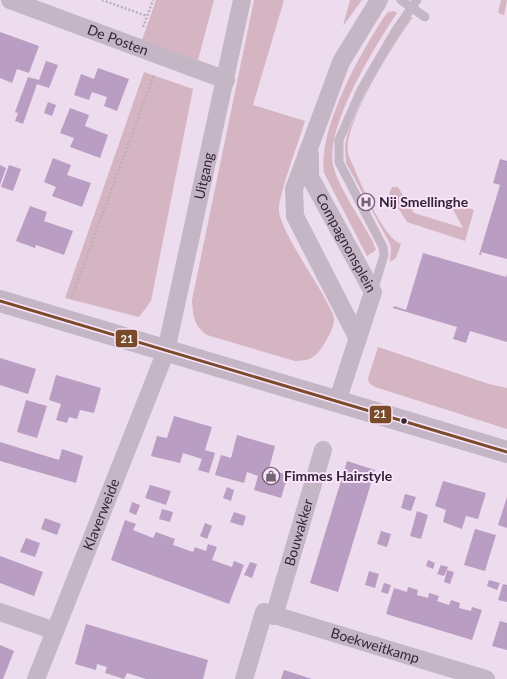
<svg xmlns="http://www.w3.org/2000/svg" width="507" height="679" font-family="Lato,sans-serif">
<rect width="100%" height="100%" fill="#eddced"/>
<!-- green -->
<path fill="#d6b5c2" d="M 156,0 L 214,0 L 198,60 L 142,40 Z
M 254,0 L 284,0 L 253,105 L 305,121 C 300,139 277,198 279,212 C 282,231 311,274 322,293 C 326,301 332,310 334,318 C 335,327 327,339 323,346 C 315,358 309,361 295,361 L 207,335 C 194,326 193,316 192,300 Z
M 350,0 L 362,0 L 343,26 Z
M 501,0 L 507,0 L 504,15 L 498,13 Z
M 394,11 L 397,13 C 375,46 326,125 333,165 C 338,187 361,219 372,240 L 376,250 L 367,256 L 324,173 C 318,129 359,55 384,17 L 388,12 Z
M 409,17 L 413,17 C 394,43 343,123 348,154 C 357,174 381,236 401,244 L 396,258 L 390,262 L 391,248 L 389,242 L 346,163 L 345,145 L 348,132 L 374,72 Z
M 144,72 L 193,89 L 151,301 L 139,317 L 65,298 Z
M 392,187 L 398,187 L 414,213 L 463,228 L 449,202 L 474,210 L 465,241 L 407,222 L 389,194 Z
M 378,347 L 489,384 L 507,388 L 507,429 L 375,387 L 369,383 L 368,378 Z"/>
<!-- building -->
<path fill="#b99dc2" d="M 0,32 L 39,46 L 29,73 L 17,69 L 12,83 L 0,78 Z
M 46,61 L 58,65 L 49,88 L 37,84 L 23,124 L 15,121 L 18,113 L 15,112 L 28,77 L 39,80 Z
M 98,68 L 129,79 L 117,111 L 104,106 L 107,97 L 92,92 L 89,100 L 74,95 L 81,74 L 94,79 Z
M 48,102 L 56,105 L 52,116 L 44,113 Z
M 70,108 L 89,115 L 85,126 L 108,135 L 100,158 L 70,147 L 74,138 L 60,133 Z
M 53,158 L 71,165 L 67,175 L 91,183 L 82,207 L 52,196 L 56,187 L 44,182 Z
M 500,159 L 507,161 L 507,259 L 481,252 L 481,255 L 479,255 L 500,185 L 493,183 Z
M 0,165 L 6,168 L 0,185 Z
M 9,165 L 21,169 L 13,191 L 1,187 Z
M 30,206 L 47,212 L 44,221 L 73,231 L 64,255 L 36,245 L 35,248 L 16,241 Z
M 423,253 L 506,277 L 507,274 L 507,342 L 470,331 L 466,343 L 453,339 L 457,327 L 393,308 L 394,306 L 406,310 Z
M 0,358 L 36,369 L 28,394 L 0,385 Z
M 56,375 L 101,388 L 94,413 L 80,410 L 77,419 L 69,417 L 67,423 L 56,420 L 61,404 L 49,400 Z
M 26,400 L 47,406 L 37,438 L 17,432 Z
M 174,416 L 212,427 L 205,450 L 215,453 L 209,473 L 198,470 L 202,459 L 183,453 L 180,463 L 151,456 L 157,436 L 167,438 Z
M 237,435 L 275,446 L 269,469 L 288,475 L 281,498 L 254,490 L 258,476 L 247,472 L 244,483 L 215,475 L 221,455 L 231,458 Z
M 0,442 L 59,460 L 62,449 L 83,456 L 76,483 L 0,461 Z
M 347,461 L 375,470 L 338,592 L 310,583 Z
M 443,481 L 486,493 L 478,519 L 466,516 L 462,529 L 443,522 L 446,510 L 435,506 Z
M 150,485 L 171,491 L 166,505 L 145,498 Z
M 227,487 L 234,490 L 231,501 L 223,498 Z
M 405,494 L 416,497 L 411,511 L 401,508 Z
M 507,497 L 507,528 L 498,525 Z
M 132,502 L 140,505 L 136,515 L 129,512 Z
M 162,509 L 173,512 L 170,522 L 159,519 Z
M 417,511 L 428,515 L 421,539 L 410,536 Z
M 234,512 L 246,516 L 243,526 L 230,522 Z
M 45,518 L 61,524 L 57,535 L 41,529 Z
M 125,520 L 136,524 L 133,530 L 153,538 L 156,532 L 175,539 L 173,545 L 193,552 L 195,547 L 206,551 L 208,544 L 217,547 L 212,560 L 232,567 L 234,561 L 244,565 L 229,604 L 111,560 Z
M 205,523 L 212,526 L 207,539 L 200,536 Z
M 475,529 L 496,535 L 485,571 L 464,565 Z
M 381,531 L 391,534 L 387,547 L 377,544 Z
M 26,538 L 40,543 L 35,557 L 20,552 Z
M 0,556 L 43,572 L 34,596 L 0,583 Z
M 428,560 L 435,563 L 433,569 L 426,566 Z
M 250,562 L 257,564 L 252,578 L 244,575 Z
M 441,565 L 448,567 L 444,576 L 437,574 Z
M 447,570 L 454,572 L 450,584 L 444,582 Z
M 369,571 L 379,574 L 375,588 L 365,585 Z
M 489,580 L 500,583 L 497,590 L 487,586 Z
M 384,583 L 391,585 L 388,594 L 381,592 Z
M 503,584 L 507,585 L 507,602 L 498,600 Z
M 408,587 L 418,590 L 417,595 L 428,598 L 429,593 L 439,596 L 437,601 L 449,605 L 451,600 L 460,603 L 459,608 L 471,611 L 472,607 L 482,610 L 472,640 L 386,614 L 394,588 L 407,592 Z
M 500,621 L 507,623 L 507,650 L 492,646 Z
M 86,624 L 208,660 L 203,679 L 146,679 L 127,673 L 124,679 L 105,673 L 107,667 L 97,664 L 96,670 L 75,664 Z
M 0,645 L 14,651 L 3,679 L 0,679 Z
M 284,670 L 312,679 L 281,679 Z"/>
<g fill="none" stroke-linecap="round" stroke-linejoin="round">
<!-- path -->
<path stroke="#bdaebe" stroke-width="2.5" stroke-dasharray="2 2" stroke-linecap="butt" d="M 102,0 L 147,16
M 143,27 L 153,0
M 71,299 L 154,75"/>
<!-- service -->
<path stroke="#c4b6c5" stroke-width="9" d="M 401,0 L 425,17
M 373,291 L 384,255 L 383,247 L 339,162 L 339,140 L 361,90 L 396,30 L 417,0"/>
<!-- minor -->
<g stroke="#c4b6c5" stroke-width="18">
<path id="s1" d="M 10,0 L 226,80"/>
<path id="s2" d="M 310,155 L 310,177 L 373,292 L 337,402"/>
<path d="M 358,339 L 295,216 L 294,189 L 341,62 L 379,0"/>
<path d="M 0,612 L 55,631"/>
<path id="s3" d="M 274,616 L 323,450"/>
<path id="s4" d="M 36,679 L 166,351 L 242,0"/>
<path id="s5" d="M 244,679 L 264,612 L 486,679"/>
</g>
<!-- tertiary -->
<path stroke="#c4b6c5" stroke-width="22" d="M 0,301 L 507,452"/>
<defs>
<path id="bus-1" d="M 0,301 L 507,452"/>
</defs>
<!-- bus-1 casing -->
<use href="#bus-1" stroke="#fbe3fb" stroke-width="6"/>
<!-- bus-1 -->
<use href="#bus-1" stroke="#7a4b2a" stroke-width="3"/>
</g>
<!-- icons -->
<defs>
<symbol id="hospital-ring" viewBox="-11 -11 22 22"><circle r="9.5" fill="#fbe3fb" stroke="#736576" stroke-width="1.5"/><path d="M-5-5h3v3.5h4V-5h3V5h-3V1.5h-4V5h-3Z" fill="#736576"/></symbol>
<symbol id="shop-ring" viewBox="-11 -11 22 22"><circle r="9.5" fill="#fbe3fb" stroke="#736576" stroke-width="1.5"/><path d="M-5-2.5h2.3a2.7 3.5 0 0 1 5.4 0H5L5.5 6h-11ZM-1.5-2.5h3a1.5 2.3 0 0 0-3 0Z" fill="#736576"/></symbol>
</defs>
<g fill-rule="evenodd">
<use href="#hospital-ring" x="356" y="192" width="20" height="20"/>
<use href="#shop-ring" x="261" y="466" width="20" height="20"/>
</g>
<!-- markers -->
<circle fill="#322536" stroke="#fbe3fb" stroke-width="1.5" cx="404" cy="421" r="3.5"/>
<g text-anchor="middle" stroke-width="4" stroke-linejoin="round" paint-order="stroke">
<!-- street labels -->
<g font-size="14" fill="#322536" stroke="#fbe3fb">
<text dy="5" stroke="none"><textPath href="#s1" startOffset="115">De Posten</textPath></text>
<text dy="5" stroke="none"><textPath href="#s4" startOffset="532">Uitgang</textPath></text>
<text dy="5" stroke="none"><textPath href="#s2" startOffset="97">Compagnonsplein</textPath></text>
<text dy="5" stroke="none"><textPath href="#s4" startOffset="177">Klaverweide</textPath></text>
<text dy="5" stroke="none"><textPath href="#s3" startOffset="87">Bouwakker</textPath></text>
<text dy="5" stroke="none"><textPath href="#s5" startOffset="186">Boekweitkamp</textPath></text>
</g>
<!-- poi labels -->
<g font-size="14" font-weight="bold" fill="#322536" stroke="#fbe3fb" text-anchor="start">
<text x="379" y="207">Nij Smellinghe</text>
<text x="284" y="481">Fimmes Hairstyle</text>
</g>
</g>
<g stroke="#fbe3fb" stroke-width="1.5">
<rect x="115" y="329" width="23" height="19" rx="4" fill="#7a4b2a"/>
<rect x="369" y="405" width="23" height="19" rx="4" fill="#7a4b2a"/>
</g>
<g font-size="11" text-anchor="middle" font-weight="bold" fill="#fff">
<text x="127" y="343">21</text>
<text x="380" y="418">21</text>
</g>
</svg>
